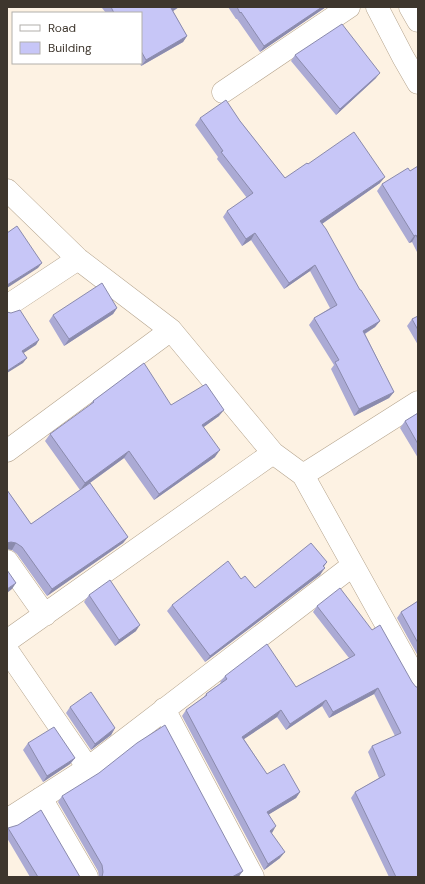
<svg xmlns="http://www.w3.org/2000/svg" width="425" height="884" font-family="'DM Sans',sans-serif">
<rect width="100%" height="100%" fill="#fdf2e3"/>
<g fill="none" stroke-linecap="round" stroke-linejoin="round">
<defs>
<path id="minor" d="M 223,92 L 349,7
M 7,190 L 78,259 L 171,330 L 273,453 L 303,475 L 418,682
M 7,306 L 78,259
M 7,451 L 171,330
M 303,475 L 418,402
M 7,561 L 45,615
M 7,641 L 273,453
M 7,650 L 88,768
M 164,709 L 253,877
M 41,798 L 87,877
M 7,820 L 88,768 L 352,566"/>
<path id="tertiary" d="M 377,7 L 403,57 L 418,83
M 410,7 L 418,21"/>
</defs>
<!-- minor casing -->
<use href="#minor" stroke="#b5a48d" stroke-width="23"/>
<!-- tertiary casing -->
<use href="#tertiary" stroke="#b5a48d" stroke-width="23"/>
<!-- minor -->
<use href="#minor" stroke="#fff" stroke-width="22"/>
<!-- tertiary -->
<use href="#tertiary" stroke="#fff" stroke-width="22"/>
</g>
<!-- wall -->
<path fill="#abaad4" d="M 103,7 L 179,7 L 173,11 L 187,36 L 183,42 L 141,66 L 140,63 L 141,63 L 141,13 L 106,13 L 102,8 Z
M 228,7 L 326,7 L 260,52 L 237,19 L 236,19 Z
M 295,55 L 376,78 L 336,115 L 291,61 Z
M 200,118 L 240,121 L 285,178 L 308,164 L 380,183 L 322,224 L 360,290 L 380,321 L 375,327 L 365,334 L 394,392 L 389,398 L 354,416 L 331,369 L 334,365 L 309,325 L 314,318 L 330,308 L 310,271 L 284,289 L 251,240 L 242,246 L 223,217 L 227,211 L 247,198 L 217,159 L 218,157 L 195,125 Z
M 418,166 L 418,254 L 412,242 L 409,243 L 377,191 L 382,184 L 410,171 Z
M 117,308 L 113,314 L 64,346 L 49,321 L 53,315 Z
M 418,316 L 418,345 L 407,326 L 412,319 Z
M 93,401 L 171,405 L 219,416 L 203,427 L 215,457 L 154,500 L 124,458 L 90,483 L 128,537 L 123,543 L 47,596 L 17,554 L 12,550 L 7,549 L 7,490 L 31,524 L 80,490 L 45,441 L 50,434 L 89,406 Z
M 418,413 L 418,458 L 400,428 L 405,421 Z
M 327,562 L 324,567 L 320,575 L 205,662 L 167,611 L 172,605 L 241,579 L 255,588 Z
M 89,595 L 136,631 L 115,646 L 84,602 Z
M 418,601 L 418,656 L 397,618 L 401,612 Z
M 317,606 L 412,682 L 418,877 L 389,877 L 351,798 L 355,792 L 379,778 L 368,752 L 372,746 L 395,736 L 374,694 L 329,718 L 322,706 L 286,730 L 277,717 L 244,739 L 267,774 L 300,792 L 296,798 L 269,814 L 272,833 L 271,833 L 280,858 L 264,870 L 182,716 L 186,710 L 203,698 L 206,694 L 221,683 L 220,682 L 225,676 L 296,687 L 349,658 L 313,612 Z
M 70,707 L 115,728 L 111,735 L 91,750 L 66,713 Z
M 28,743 L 75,758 L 70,764 L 43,782 L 23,750 Z
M 62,796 L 243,871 L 238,877 L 99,877 L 98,871 L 58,802 Z
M 8,828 L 80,877 L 30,877 L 7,838 L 7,830 Z"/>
<!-- shaded-wall -->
<path fill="#8b8bad" d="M 173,7 L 179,7 L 167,15 L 171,8 Z
M 322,7 L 326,7 L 260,52 L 264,46 Z
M 187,36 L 183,42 L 141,66 L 146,60 Z
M 380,73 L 376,78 L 336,115 L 340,109 Z
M 385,177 L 380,183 L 316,228 L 320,221 Z
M 255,233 L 251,240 L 242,246 L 246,239 Z
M 416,235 L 412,242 L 409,243 L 414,236 Z
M 42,263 L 38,268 L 7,288 L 7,285 Z
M 315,265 L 310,271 L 284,289 L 289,283 Z
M 117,308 L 113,314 L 64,346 L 69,339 Z
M 380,321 L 375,327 L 359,337 L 363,331 Z
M 39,340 L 36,345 L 19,356 L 22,351 Z
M 27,358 L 23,363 L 7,373 L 7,371 Z
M 394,392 L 389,398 L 354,416 L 359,409 Z
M 224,410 L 219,416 L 197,432 L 202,425 Z
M 220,450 L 215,457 L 154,500 L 159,494 Z
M 129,451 L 124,458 L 80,490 L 85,483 Z
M 128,537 L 123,543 L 47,596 L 52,589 Z
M 11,542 L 16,543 L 12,550 L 7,549 L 7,543 Z
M 325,568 L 320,575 L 205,662 L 210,656 Z
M 16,583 L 12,589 L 7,593 L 7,589 Z
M 140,625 L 136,631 L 115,646 L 119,640 Z
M 378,688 L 374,694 L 329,718 L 333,712 Z
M 326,700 L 322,706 L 286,730 L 290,724 Z
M 281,710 L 277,717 L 238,743 L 242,737 Z
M 115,728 L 111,735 L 91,750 L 95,744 Z
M 75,758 L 70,764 L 43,782 L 47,776 Z
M 300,792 L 296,798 L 263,818 L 267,812 Z
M 276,826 L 272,833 L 265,837 L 270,831 Z
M 285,852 L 280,858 L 264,870 L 268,864 Z
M 243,871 L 239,876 L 238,877 L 232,877 Z"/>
<!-- building -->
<path fill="#c7c6f7" stroke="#8b8bad" d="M 111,7 L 173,7 L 171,8 L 187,36 L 146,60 L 141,51 L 141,13 L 114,13 Z
M 237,7 L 322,7 L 264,46 L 241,12 L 240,13 Z
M 342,24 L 380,73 L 340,109 L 295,55 Z
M 226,100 L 240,121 L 285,178 L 307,163 L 308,164 L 354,132 L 385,177 L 320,221 L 326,229 L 360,290 L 361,290 L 380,321 L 363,331 L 394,392 L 359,409 L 335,362 L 339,360 L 314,318 L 337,305 L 315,265 L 289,283 L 255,233 L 246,239 L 227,211 L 253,193 L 221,152 L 223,151 L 200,118 Z
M 418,166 L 418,239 L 416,235 L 414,236 L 382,184 L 408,168 L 410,171 Z
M 17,226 L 42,263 L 7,285 L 7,233 Z
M 102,283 L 117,308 L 69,339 L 53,315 Z
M 20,310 L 39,340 L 22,351 L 27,358 L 7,371 L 7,312 L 11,313 Z
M 418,316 L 418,330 L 412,319 Z
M 144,363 L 171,405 L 206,384 L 224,410 L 202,425 L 220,450 L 159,494 L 129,451 L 85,483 L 50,434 L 94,402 L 93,401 Z
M 418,413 L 418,444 L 405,421 Z
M 90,483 L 128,537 L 52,589 L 22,547 L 16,543 L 11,542 L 7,543 L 7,490 L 31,524 Z
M 311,543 L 327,562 L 323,566 L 325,568 L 210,656 L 172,605 L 228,561 L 241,579 L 245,576 L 255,588 Z
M 7,570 L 16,583 L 7,589 Z
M 110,580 L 140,625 L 119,640 L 89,595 Z
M 340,588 L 372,630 L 380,625 L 412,682 L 416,687 L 418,687 L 418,877 L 396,877 L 355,792 L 385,775 L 372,746 L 401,733 L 378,688 L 333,712 L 326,700 L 290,724 L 281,710 L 242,737 L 267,774 L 284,764 L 300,792 L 267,812 L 276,826 L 270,831 L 285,852 L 268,864 L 186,710 L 207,695 L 206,694 L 227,679 L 225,676 L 267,644 L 296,687 L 355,655 L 317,606 Z
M 418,601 L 418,643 L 401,612 Z
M 91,692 L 115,728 L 95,744 L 70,707 Z
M 165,725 L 243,871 L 232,877 L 102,877 L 103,872 L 102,865 L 62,796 L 99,773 L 137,743 Z
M 54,727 L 75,758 L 47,776 L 28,743 Z
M 41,810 L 80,877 L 38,877 L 8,828 L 18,825 Z"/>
<!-- border -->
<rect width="425" height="884" fill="none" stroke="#3e362d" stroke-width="16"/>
<!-- legend -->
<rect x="12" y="12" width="130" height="52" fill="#ffffff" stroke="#b2afab"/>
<rect x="20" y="25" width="20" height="6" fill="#ffffff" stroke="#b2afab"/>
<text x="48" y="32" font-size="12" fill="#3e362d">Road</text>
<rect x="20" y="42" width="20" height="12" fill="#c7c6f7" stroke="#b2afab"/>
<text x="48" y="52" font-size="12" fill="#3e362d">Building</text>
</svg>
